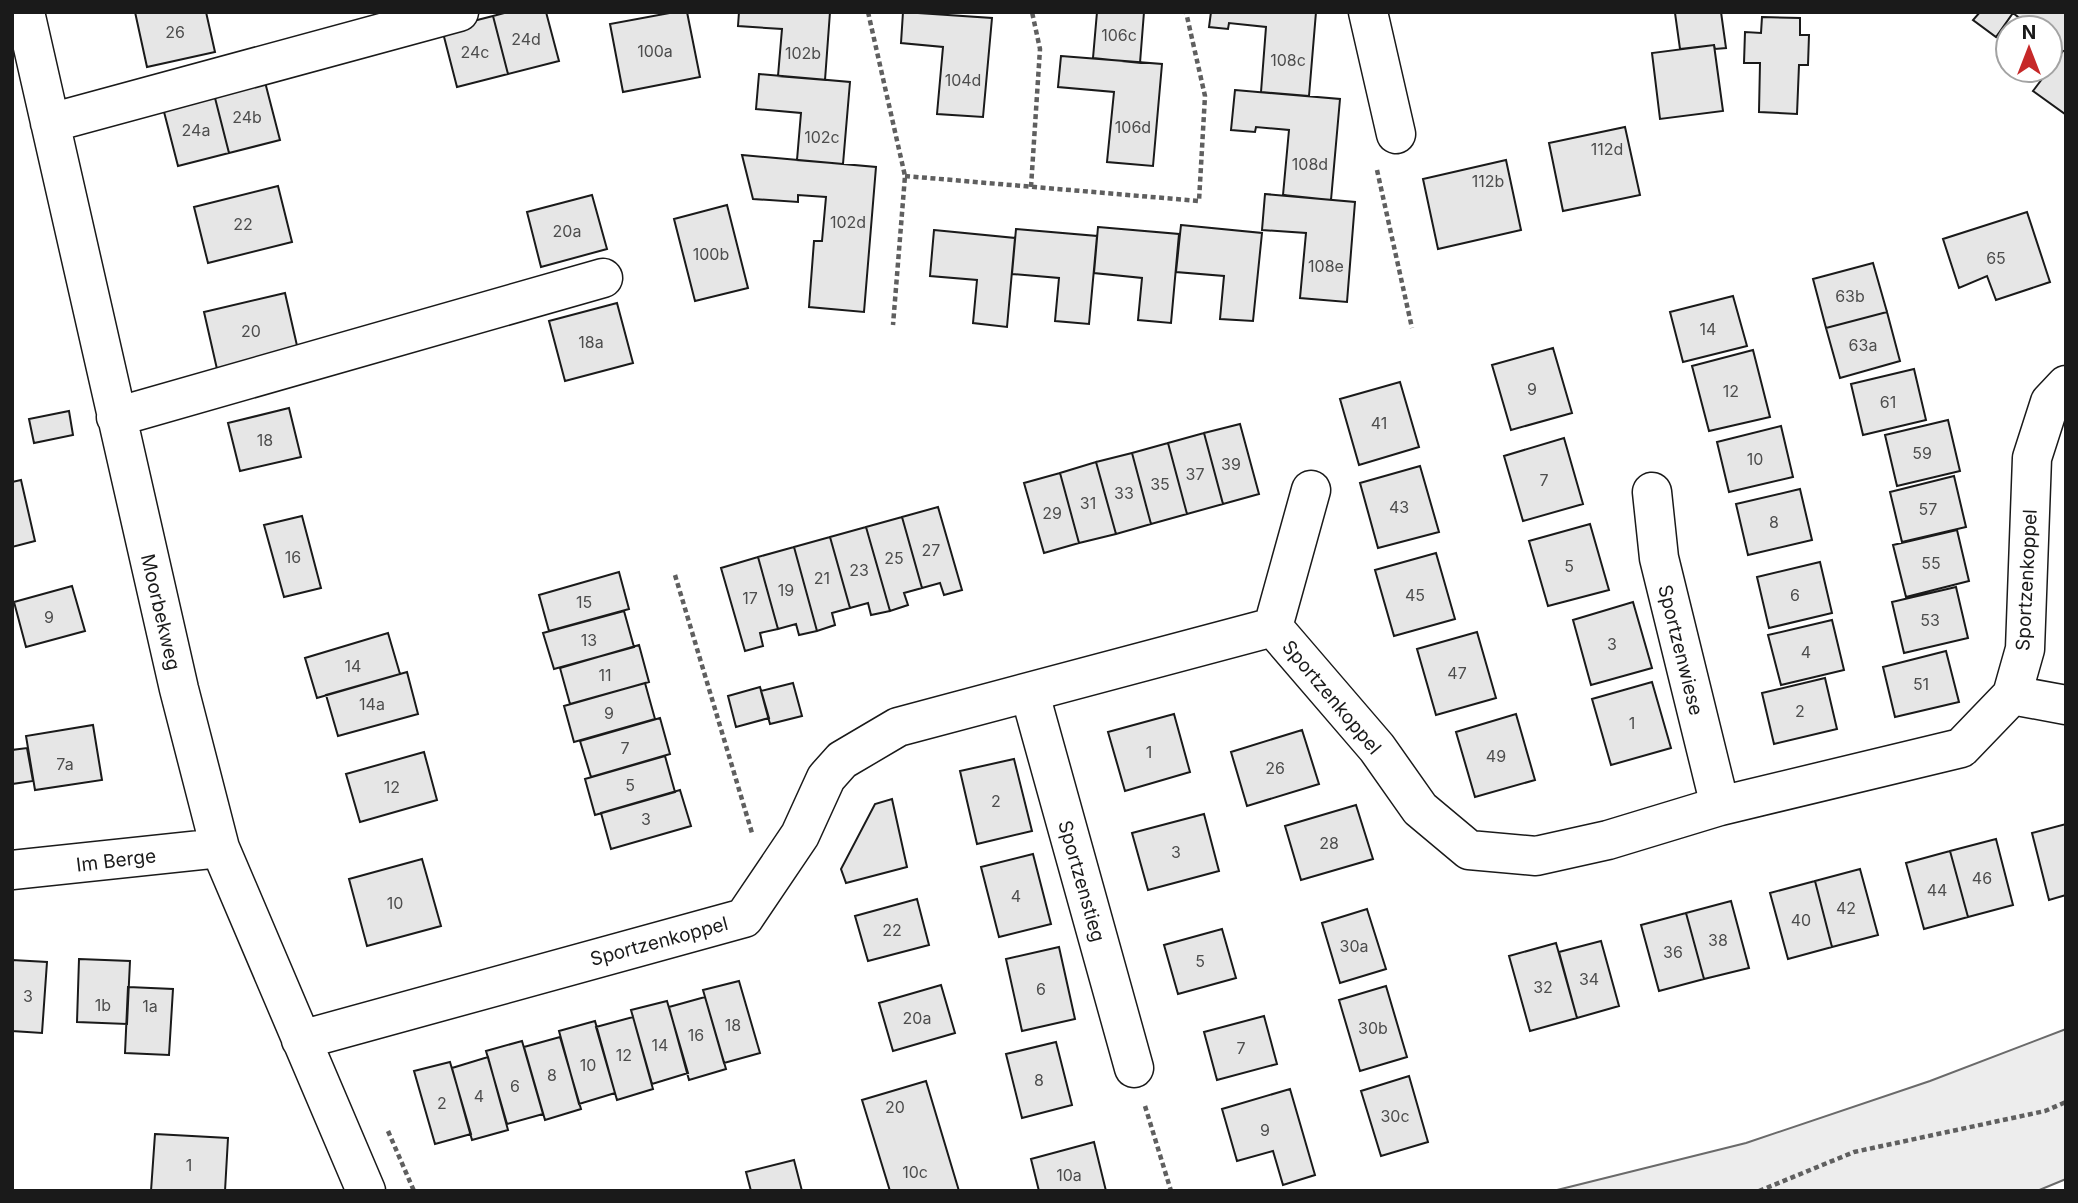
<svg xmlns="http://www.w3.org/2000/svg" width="2078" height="1203" font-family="Inter,sans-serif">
<rect width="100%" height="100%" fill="#fff"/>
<!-- built -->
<path fill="#ededed" stroke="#6a6a6a" stroke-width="2" d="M 2066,1029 L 2066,1179 L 2037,1191 L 1553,1191 L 1746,1143 L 1930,1081 Z"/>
<!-- building -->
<path fill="#e6e6e6" stroke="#1a1a1a" stroke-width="2" d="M 135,12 L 206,12 L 215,52 L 147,67 Z
M 508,12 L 546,12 L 559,61 L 508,74 L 493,16 Z
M 675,12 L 687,12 L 700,77 L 623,92 L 610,24 Z
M 739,12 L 830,12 L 825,80 L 778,76 L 782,29 L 738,26 Z
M 903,12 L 992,18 L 983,117 L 937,114 L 943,47 L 901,43 Z
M 1097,12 L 1144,12 L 1140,63 L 1093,58 Z
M 1211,12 L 1316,12 L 1309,96 L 1261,92 L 1266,27 L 1229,23 L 1228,29 L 1209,27 Z
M 1721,12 L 1726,48 L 1715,49 L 1714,45 L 1680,49 L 1675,13 Z
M 1980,12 L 2066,12 L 2065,114 L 2033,91 L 2063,51 L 2050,42 L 2050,28 L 2032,28 L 2013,13 L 1996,37 L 1973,20 Z
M 493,16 L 508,74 L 457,87 L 442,29 Z
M 1762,17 L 1800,18 L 1800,35 L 1809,35 L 1808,65 L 1799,65 L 1797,114 L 1759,112 L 1760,63 L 1744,63 L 1745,32 L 1761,33 Z
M 1714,45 L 1723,111 L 1660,119 L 1652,53 Z
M 1061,56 L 1162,64 L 1153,166 L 1107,162 L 1114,92 L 1058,87 Z
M 759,74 L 850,82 L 843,164 L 797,160 L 801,113 L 756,109 Z
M 265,82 L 280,140 L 229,153 L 214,94 Z
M 1235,90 L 1340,99 L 1331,200 L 1283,195 L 1289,130 L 1256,127 L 1255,132 L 1231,130 Z
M 214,94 L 229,153 L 178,166 L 163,108 Z
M 1625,127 L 1640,195 L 1563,211 L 1549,143 Z
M 742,155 L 876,167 L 864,312 L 809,307 L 814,241 L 822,241 L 826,197 L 798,195 L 798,202 L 753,199 Z
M 1506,160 L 1521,230 L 1438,249 L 1423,179 Z
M 278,186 L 292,242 L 208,263 L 194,207 Z
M 1265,194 L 1355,202 L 1347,302 L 1300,298 L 1306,233 L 1262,230 Z
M 592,195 L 607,249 L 541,267 L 527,212 Z
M 727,205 L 748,288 L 695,301 L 674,219 Z
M 2027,212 L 2050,282 L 1996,300 L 1987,276 L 1959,288 L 1943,239 Z
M 1181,225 L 1262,233 L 1253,321 L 1220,319 L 1224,276 L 1176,272 Z
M 1098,227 L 1179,234 L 1171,323 L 1138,320 L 1142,278 L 1094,273 Z
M 1016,229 L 1097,236 L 1089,324 L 1055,321 L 1059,278 L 1012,274 Z
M 934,230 L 1015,238 L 1007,327 L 973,323 L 977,280 L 930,276 Z
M 1873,263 L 1887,312 L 1826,328 L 1813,279 Z
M 285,293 L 298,350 L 217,369 L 204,312 Z
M 1733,296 L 1747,346 L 1683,362 L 1670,312 Z
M 617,303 L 633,363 L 565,381 L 549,321 Z
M 1887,312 L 1900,361 L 1840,378 L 1826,328 Z
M 1553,348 L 1572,413 L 1511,430 L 1492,365 Z
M 1753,350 L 1770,417 L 1709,431 L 1692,366 Z
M 1914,369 L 1926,420 L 1863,435 L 1851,384 Z
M 1400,382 L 1419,447 L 1359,465 L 1340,399 Z
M 289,408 L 301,457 L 240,471 L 228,423 Z
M 69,411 L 73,435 L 34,443 L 29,419 Z
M 1948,420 L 1960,471 L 1897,486 L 1885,435 Z
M 1240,424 L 1259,494 L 1223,504 L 1204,433 Z
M 1781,426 L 1793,477 L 1729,492 L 1717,442 Z
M 1204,433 L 1223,504 L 1187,514 L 1168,443 Z
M 1564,438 L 1583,504 L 1523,521 L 1504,456 Z
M 1168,443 L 1187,514 L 1151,524 L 1132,453 Z
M 1132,453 L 1151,524 L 1116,534 L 1096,462 Z
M 1096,462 L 1116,534 L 1079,543 L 1060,473 Z
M 1420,466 L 1439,532 L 1378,548 L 1360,483 Z
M 1060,473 L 1079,543 L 1044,553 L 1024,483 Z
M 1954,476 L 1966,527 L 1902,542 L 1890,492 Z
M 21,480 L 35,541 L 12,547 L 12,482 Z
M 1800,489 L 1812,540 L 1748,555 L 1736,504 Z
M 938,507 L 962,590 L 944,595 L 940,583 L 922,588 L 902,517 Z
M 302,516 L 321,588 L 284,597 L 264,525 Z
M 902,517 L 922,588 L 904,593 L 908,605 L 890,611 L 866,527 Z
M 1590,524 L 1609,590 L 1548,606 L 1529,541 Z
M 866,527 L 890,611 L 871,615 L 868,603 L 850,608 L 830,537 Z
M 1957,530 L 1969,581 L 1906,597 L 1893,545 Z
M 830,537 L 850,608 L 832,613 L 835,625 L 817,631 L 794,547 Z
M 794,547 L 817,631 L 799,635 L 796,624 L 778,629 L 758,557 Z
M 1436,553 L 1455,619 L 1394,636 L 1375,570 Z
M 758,557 L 778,629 L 760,633 L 763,646 L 745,651 L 721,568 Z
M 1820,562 L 1832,613 L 1769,628 L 1757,577 Z
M 619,572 L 629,609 L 549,631 L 539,595 Z
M 72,586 L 85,631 L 26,647 L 14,602 Z
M 1956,587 L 1968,638 L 1904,653 L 1892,602 Z
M 1633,602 L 1652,668 L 1591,685 L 1573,620 Z
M 624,611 L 634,647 L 554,669 L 543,633 Z
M 1832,620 L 1844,670 L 1781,685 L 1768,635 Z
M 1477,632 L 1496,698 L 1436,715 L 1417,649 Z
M 388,633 L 400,674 L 317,698 L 305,658 Z
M 639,645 L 649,682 L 570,704 L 560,668 Z
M 1946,651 L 1959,702 L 1895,717 L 1883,667 Z
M 407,672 L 418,714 L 338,736 L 326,695 Z
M 1825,678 L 1837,729 L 1774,744 L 1762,693 Z
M 1652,682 L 1671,748 L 1611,765 L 1592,699 Z
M 645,683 L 655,719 L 574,742 L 564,706 Z
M 793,683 L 802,716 L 770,724 L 761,691 Z
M 760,687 L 769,718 L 736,727 L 728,696 Z
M 1174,714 L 1190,772 L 1125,791 L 1108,732 Z
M 1516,714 L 1535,780 L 1475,797 L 1456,732 Z
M 660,718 L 670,754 L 591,777 L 580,741 Z
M 93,725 L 102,780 L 35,790 L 26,736 Z
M 1302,730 L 1319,784 L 1247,806 L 1231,752 Z
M 27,748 L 33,781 L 12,784 L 12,750 Z
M 424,752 L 437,800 L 360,822 L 346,774 Z
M 665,756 L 675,792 L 595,815 L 585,779 Z
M 1014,759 L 1032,831 L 977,844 L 960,771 Z
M 680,790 L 691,826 L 611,849 L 601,813 Z
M 892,799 L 907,867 L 846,883 L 841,869 L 875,804 Z
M 1356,805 L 1373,859 L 1301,880 L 1285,826 Z
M 1204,814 L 1219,871 L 1148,890 L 1132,833 Z
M 2066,824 L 2066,895 L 2049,900 L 2032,833 Z
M 1996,839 L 2013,905 L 1968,917 L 1950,851 Z
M 1950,851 L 1968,917 L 1924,929 L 1906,863 Z
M 1033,854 L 1051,924 L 999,937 L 981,867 Z
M 422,859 L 441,926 L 367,946 L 349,879 Z
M 1860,869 L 1878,935 L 1832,947 L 1815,881 Z
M 1815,881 L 1832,947 L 1788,959 L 1770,893 Z
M 917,899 L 929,945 L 868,961 L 855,916 Z
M 1731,901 L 1749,968 L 1704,979 L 1686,913 Z
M 1367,909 L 1386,969 L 1340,983 L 1322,923 Z
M 1686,913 L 1704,979 L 1659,991 L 1641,925 Z
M 1222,929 L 1236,978 L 1178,994 L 1164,945 Z
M 1601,941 L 1619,1006 L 1577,1018 L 1559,952 Z
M 1556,943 L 1577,1018 L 1530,1031 L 1509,956 Z
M 1059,947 L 1075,1019 L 1022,1031 L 1006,959 Z
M 79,959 L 130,961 L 127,1024 L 77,1022 Z
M 12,960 L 47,962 L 42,1033 L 12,1031 Z
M 739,981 L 760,1053 L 724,1063 L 703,990 Z
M 941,985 L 955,1033 L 893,1051 L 879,1003 Z
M 1386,986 L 1407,1057 L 1360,1071 L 1339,1000 Z
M 128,987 L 173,989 L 169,1055 L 125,1053 Z
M 705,997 L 726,1069 L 689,1080 L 669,1007 Z
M 667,1001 L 688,1073 L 652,1084 L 631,1010 Z
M 1264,1016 L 1277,1064 L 1217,1080 L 1204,1032 Z
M 633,1017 L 653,1089 L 617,1100 L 596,1027 Z
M 595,1021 L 615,1093 L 579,1104 L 559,1031 Z
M 560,1037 L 581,1109 L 545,1120 L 524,1047 Z
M 522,1041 L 543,1114 L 507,1124 L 486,1051 Z
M 1056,1042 L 1072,1105 L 1022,1118 L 1006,1054 Z
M 488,1057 L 508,1130 L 472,1140 L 452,1068 Z
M 450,1062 L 471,1134 L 435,1144 L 414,1071 Z
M 1409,1076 L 1428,1142 L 1381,1156 L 1361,1091 Z
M 926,1081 L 959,1191 L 890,1191 L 862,1100 Z
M 1290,1089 L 1315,1175 L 1283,1185 L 1273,1151 L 1237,1161 L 1222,1109 Z
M 155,1134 L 228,1138 L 225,1191 L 151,1191 Z
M 1094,1142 L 1106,1191 L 1039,1191 L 1031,1159 Z
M 794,1160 L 802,1191 L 751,1191 L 746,1172 Z"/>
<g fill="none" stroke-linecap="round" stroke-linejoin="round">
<defs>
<path id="minor" d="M 25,12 L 179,689 L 220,848 L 366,1191
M 1368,12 L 1396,134
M 50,123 L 459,12
M 116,417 L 603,278
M 1652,492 L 1659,558 L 1720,806
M 1273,627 L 1311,490
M 1030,694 L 1134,1068
M 2012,695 L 2066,705
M 12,870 L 220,848
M 301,1040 L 744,918 L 800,835 L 826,778 L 842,760 L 898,727 L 1273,627 L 1377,748 L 1420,809 L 1469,850 L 1536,856 L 1608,840 L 1720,806 L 1961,748 L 2012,695 L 2025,649 L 2032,458 L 2050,402 L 2066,385"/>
</defs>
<!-- minor casing -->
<use href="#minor" stroke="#1a1a1a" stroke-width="41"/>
<!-- path -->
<path stroke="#5f5f5f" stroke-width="4.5" stroke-dasharray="5 3.5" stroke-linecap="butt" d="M 868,12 L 905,176 L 893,325
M 1377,170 L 1412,328
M 905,176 L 1199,201 L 1205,96 L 1186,12
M 1031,187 L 1040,49 L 1032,12
M 675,575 L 752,833
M 1145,1106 L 1171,1191
M 388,1131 L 414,1191
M 1759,1191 L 1854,1152 L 2045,1111 L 2066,1102"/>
<!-- minor -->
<use href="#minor" stroke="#fff" stroke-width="38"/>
</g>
<g text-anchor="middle" stroke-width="5" stroke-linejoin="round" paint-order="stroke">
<!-- number labels -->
<g font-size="16" fill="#4d4d4d">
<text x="175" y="38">26</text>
<text x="1119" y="41">106c</text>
<text x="526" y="45">24d</text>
<text x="655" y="57">100a</text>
<text x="475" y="58">24c</text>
<text x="803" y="59">102b</text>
<text x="1288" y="66">108c</text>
<text x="963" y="86">104d</text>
<text x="247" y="123">24b</text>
<text x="1133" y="133">106d</text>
<text x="196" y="136">24a</text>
<text x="822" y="143">102c</text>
<text x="1607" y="155">112d</text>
<text x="1310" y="170">108d</text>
<text x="1488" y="187">112b</text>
<text x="848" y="228">102d</text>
<text x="243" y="230">22</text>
<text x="567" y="237">20a</text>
<text x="711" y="260">100b</text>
<text x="1996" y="264">65</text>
<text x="1326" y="272">108e</text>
<text x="1850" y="302">63b</text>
<text x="1708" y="335">14</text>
<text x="251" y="337">20</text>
<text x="591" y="348">18a</text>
<text x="1863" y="351">63a</text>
<text x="1532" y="395">9</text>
<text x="1731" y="397">12</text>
<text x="1888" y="408">61</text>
<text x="1379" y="429">41</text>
<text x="265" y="446">18</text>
<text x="1922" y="459">59</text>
<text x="1755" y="465">10</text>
<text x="1231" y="470">39</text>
<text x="1195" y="480">37</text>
<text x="1544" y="486">7</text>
<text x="1160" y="490">35</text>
<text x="1124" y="499">33</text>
<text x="1088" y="509">31</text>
<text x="1399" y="513">43</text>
<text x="1928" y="515">57</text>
<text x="1052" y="519">29</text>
<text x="1774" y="528">8</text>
<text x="931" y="556">27</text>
<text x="293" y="563">16</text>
<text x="894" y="564">25</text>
<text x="1931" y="569">55</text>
<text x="1569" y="572">5</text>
<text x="859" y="576">23</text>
<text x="822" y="584">21</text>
<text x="786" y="596">19</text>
<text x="1415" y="601">45</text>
<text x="1795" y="601">6</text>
<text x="750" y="604">17</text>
<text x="584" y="608">15</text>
<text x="49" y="623">9</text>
<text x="1930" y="626">53</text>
<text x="589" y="646">13</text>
<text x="1612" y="650">3</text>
<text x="1806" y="658">4</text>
<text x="353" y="672">14</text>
<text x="1457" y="679">47</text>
<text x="605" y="681">11</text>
<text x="1921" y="690">51</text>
<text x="372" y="710">14a</text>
<text x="1800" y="717">2</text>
<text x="609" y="719">9</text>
<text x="1632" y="729">1</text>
<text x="625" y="754">7</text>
<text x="1149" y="758">1</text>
<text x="1496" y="762">49</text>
<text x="65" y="770">7a</text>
<text x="1275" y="774">26</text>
<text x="630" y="791">5</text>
<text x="392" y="793">12</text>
<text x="996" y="807">2</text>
<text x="646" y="825">3</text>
<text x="1329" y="849">28</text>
<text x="1176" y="858">3</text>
<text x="1982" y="884">46</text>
<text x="1937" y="896">44</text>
<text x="1016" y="902">4</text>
<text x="395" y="909">10</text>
<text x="1846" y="914">42</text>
<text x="1801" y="926">40</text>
<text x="892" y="936">22</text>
<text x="1718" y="946">38</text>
<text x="1354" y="952">30a</text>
<text x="1673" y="958">36</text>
<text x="1200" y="967">5</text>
<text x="1589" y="985">34</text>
<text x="1543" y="993">32</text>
<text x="1041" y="995">6</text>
<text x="28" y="1002">3</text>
<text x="103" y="1011">1b</text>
<text x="150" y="1012">1a</text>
<text x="917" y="1024">20a</text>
<text x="733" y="1031">18</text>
<text x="1373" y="1034">30b</text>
<text x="696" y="1041">16</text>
<text x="660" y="1051">14</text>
<text x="1241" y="1054">7</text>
<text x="624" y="1061">12</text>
<text x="588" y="1071">10</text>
<text x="552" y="1081">8</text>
<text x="1039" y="1086">8</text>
<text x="515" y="1092">6</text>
<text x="479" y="1102">4</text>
<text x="442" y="1109">2</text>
<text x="895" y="1113">20</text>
<text x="1395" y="1122">30c</text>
<text x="1265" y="1136">9</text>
<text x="189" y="1171">1</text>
<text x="915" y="1178">10c</text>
<text x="1069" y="1181">10a</text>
</g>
<!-- street labels -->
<g font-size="19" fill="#1a1a1a" stroke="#fff">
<text transform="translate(2026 580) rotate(-87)" y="7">Sportzenkoppel</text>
<text transform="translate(161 612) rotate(77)" y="7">Moorbekweg</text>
<text transform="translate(1681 650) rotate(76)" y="7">Sportzenwiese</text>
<text transform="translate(1332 697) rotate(50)" y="7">Sportzenkoppel</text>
<text transform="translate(116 860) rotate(-7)" y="7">Im Berge</text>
<text transform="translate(1082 881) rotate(74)" y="7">Sportzenstieg</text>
<text transform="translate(659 941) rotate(-15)" y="7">Sportzenkoppel</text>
</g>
</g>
<!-- border -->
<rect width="2078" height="1203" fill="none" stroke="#1a1a1a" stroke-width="28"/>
<!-- north arrow -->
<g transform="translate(2029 49)"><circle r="33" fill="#ffffff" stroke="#a3a3a3" stroke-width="2"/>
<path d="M0-5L12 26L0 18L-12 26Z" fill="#c62828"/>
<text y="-10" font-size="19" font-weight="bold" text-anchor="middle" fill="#1a1a1a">N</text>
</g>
</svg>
